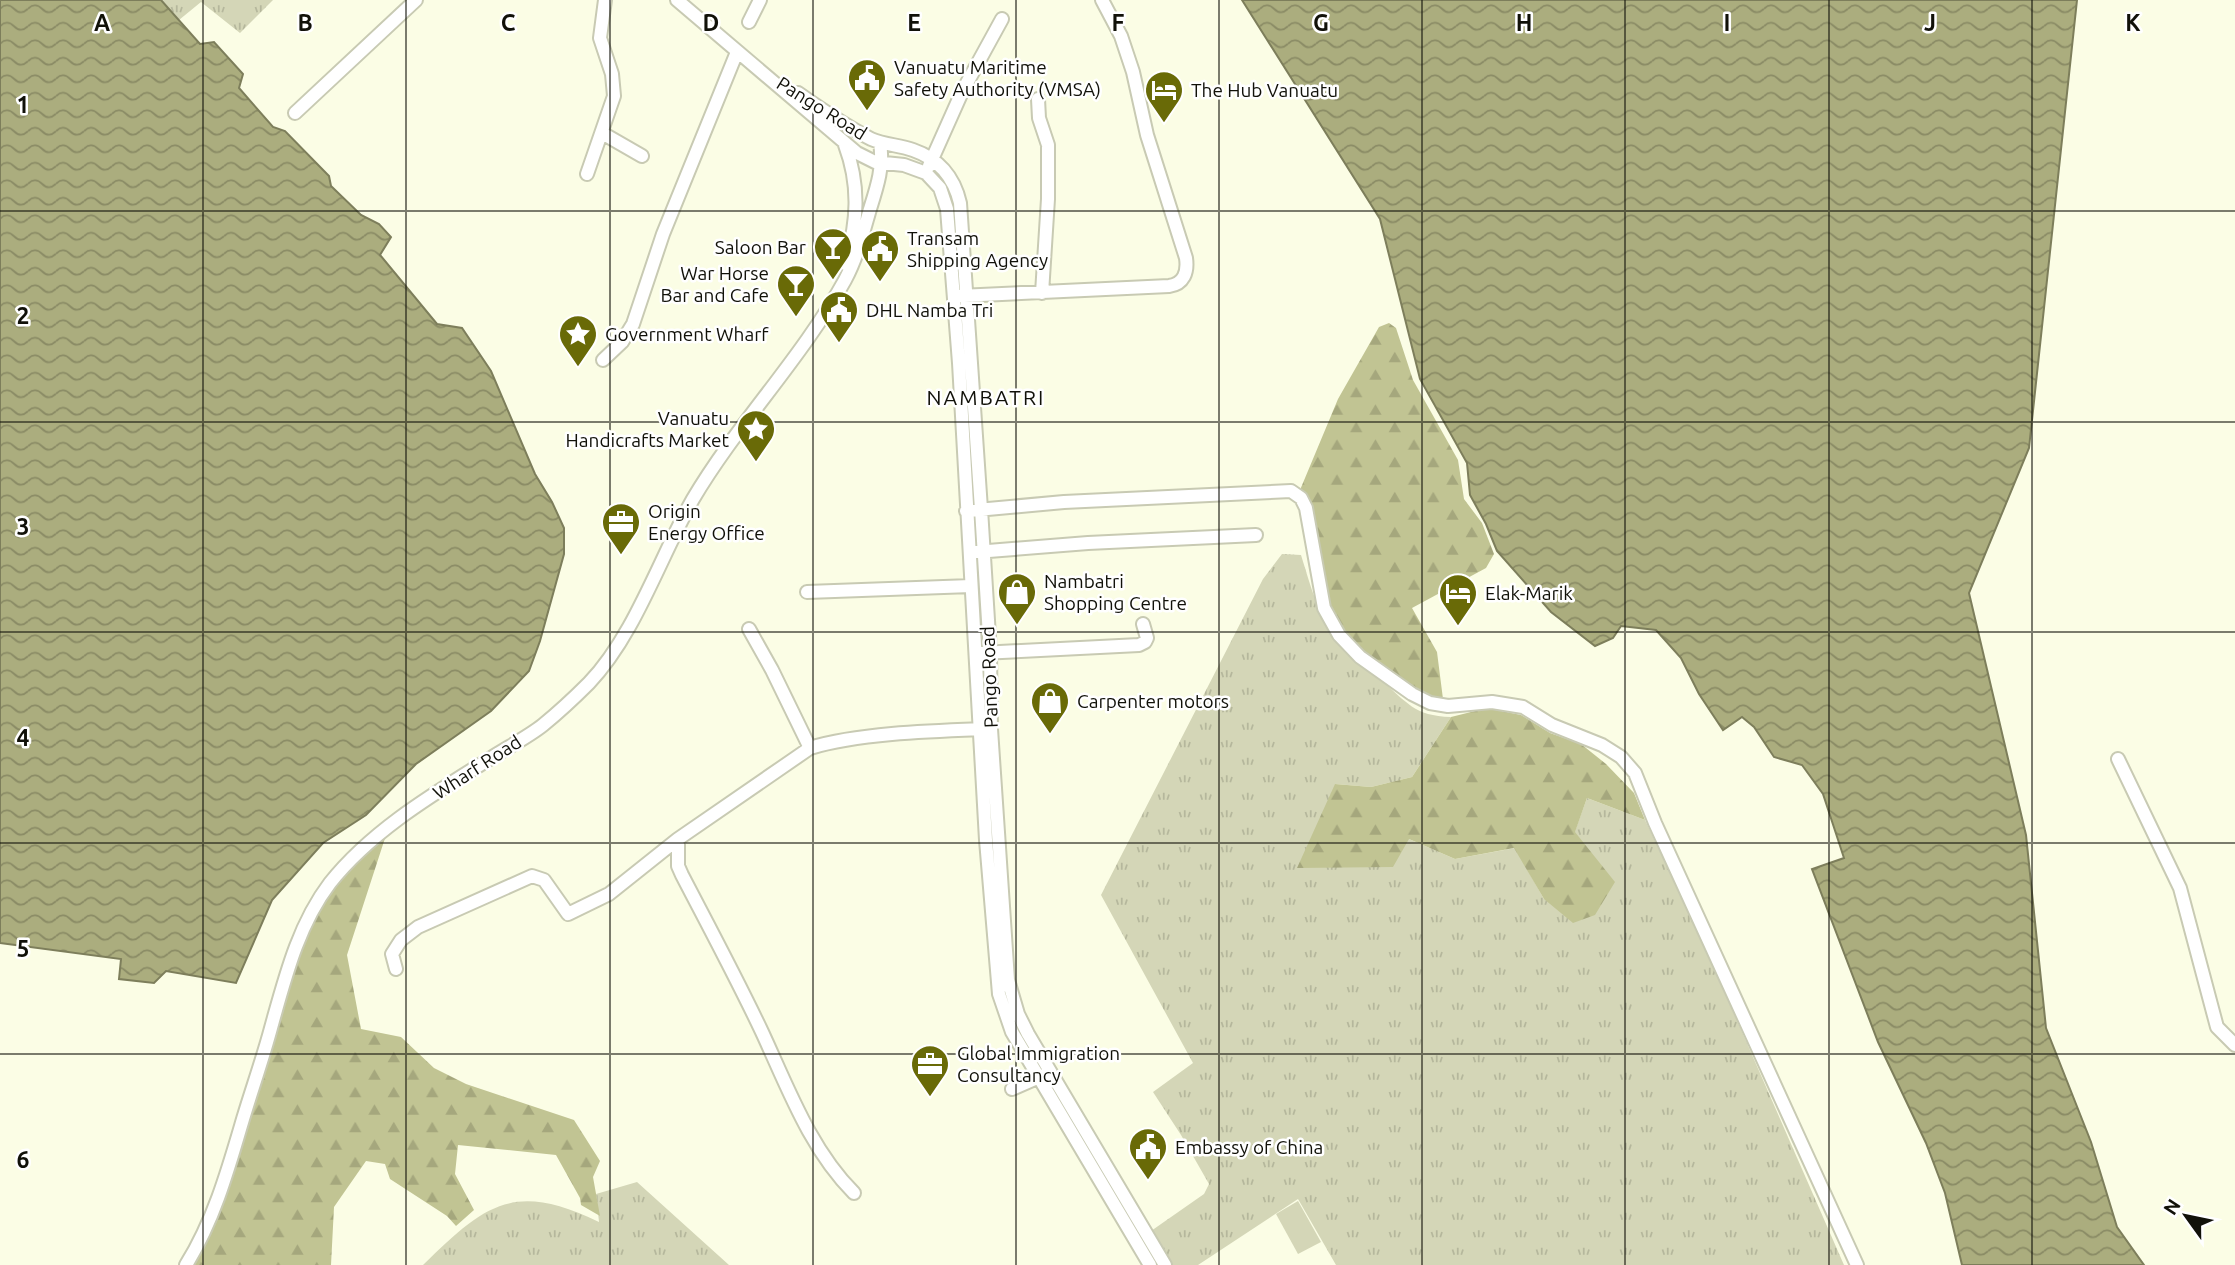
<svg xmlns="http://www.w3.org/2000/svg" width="2235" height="1265" font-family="Ubuntu,sans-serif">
<defs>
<pattern id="grass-tufts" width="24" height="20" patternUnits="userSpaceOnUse" patternTransform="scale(1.75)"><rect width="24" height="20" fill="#d4d6b7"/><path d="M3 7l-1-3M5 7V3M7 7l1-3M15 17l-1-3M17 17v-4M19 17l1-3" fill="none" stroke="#b5b79c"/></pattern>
<pattern id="forest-firs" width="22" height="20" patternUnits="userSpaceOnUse" patternTransform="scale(1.75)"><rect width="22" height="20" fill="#c1c493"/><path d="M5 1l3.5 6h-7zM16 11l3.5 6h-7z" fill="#a5a77d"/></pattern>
<pattern id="water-waves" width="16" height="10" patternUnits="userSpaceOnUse" patternTransform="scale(1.75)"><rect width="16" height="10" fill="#abad7e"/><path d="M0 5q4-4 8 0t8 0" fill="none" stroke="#8a8b65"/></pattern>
</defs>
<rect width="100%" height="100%" fill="#fbfde5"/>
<!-- grass -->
<path fill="url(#grass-tufts)" d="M 161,0 L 273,0 L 240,33 L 201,2 L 179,20 Z
M 1282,554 L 1301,555 C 1314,597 1322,630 1355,660 C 1363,668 1373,673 1381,680 C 1407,702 1414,716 1451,717 L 1412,777 L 1371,787 L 1335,784 L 1409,839 L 1455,859 L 1515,848 L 1544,899 L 1575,831 L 1587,798 L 1645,820 L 1697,929 L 1844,1265 L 1336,1265 L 1298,1199 L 1198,1265 L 1171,1265 L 1151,1231 L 1204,1194 L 1209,1184 L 1181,1135 L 1153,1092 L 1193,1063 L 1101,895 L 1263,579 Z
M 637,1182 L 729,1265 L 423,1265 C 485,1204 514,1181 599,1222 L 596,1194 Z"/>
<!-- forest -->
<path fill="url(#forest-firs)" d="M 1389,323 L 1396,328 L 1413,380 L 1458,460 L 1464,499 L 1482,523 L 1494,554 L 1486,568 L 1412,608 L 1437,652 L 1443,699 L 1434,703 L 1363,653 L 1343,632 L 1329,606 L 1300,490 L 1338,399 L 1379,327 Z
M 1487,708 L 1521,715 L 1550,733 L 1581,744 L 1606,764 L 1634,793 L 1645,820 L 1587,798 L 1575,832 L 1615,882 L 1595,915 L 1573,923 L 1544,899 L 1514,848 L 1455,859 L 1409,839 L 1393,867 L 1297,868 L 1335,784 L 1371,787 L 1412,777 L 1451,717 Z
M 388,829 L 347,955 L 361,1029 L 401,1037 L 434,1068 L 466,1084 L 574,1120 L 600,1161 L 593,1177 L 600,1216 L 581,1205 L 580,1198 L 556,1155 L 458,1145 L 455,1174 L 474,1210 L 456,1226 L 447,1216 L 390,1179 L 385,1164 L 366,1161 L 334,1207 L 331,1265 L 184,1265 L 200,1235 L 318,898 Z"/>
<!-- pitch -->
<path fill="#d4d6b7" d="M 1298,1201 L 1321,1242 L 1298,1254 L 1276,1214 Z"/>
<!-- water -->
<path fill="url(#water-waves)" stroke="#7d7e5b" stroke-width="2" d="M 0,0 L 161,0 L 200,44 L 214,42 L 243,74 L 239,88 L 273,127 L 285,131 L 329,176 L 331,186 L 361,215 L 379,224 L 391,237 L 380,255 L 437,324 L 462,328 L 491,371 L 535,474 L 552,502 L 564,528 L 564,554 L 540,641 L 529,671 L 491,711 L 416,764 L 366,815 L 323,843 L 272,900 L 236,983 L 166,971 L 154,983 L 119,979 L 121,959 L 0,943 Z
M 1242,0 L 2077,0 L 2029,448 L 1969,593 L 2026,835 L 2046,1028 L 2091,1142 L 2117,1227 L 2144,1265 L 1962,1265 L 1945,1193 L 1926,1143 L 1878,1042 L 1812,869 L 1844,858 L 1823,794 L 1802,765 L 1774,757 L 1754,727 L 1742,717 L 1723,730 L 1699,694 L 1681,658 L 1656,630 L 1621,626 L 1613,638 L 1595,646 L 1551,612 L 1497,551 L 1486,524 L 1470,495 L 1467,463 L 1420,379 L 1380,219 Z"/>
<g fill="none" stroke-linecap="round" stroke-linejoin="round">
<defs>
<path id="minor" d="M 677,0 L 857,153 L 875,162 L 904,165 L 926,173 L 940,188 L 947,209 L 959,363 L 986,840 L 999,994 L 1012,1032 L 1150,1265
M 749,22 L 760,0
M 798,93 C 822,110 846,126 871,139 C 885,145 899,145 913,150 C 939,159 954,177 960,203 L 981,509 L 990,652 L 991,729 L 1008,980 L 1018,1014 L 1028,1034 L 1165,1265
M 1038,99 L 1039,118 L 1048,145 L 1048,199 L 1042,293
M 295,113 L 416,0
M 602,133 L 642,156
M 845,145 C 860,185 858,223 845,264
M 929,166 L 962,92 L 1002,19
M 587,174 L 614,96 L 612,74 L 600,38 L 605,0
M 959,296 L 1169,286 C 1184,284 1188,272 1186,258 L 1147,135 L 1133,72 L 1121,36 L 1102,0
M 603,360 L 622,342 L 633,324 L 663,234 L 737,52
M 966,511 L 1064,502 L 1291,491 L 1301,498 L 1306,508 L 1324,608 L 1339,635 L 1360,657 L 1412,694 L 1430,703 L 1448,706 L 1492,702 L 1523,707 L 1552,725 L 1602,745 L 1621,757 L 1635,773 L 1655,823 L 1857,1265
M 976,552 L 1088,543 L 1256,535
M 807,592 L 971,586
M 749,629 L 772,670 L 810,748
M 981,653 L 1139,645 L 1145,642 L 1147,638 L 1143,624
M 2118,759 L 2180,888 L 2217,1027 L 2235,1045
M 678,839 L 678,866 L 682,875 C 709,927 737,979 762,1032 C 788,1088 810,1149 854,1193
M 396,969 L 392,954 L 401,940 L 418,927 L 532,876 L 544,880 L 568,914 L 609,894 L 678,839 L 810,748 C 859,733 934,731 987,729
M 1012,1089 L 1044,1075
M 186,1265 C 214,1220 228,1170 243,1119 C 252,1089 263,1058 271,1028 C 285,978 298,925 330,883 C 372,830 435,793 491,758 C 508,747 528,737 543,725 C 559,712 575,697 589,683 C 635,635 660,557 693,499 C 738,423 802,358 845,280 C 857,258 863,233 870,209 C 877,187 884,166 880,143"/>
</defs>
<!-- minor casing -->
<use href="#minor" stroke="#c8cab3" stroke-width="16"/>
<!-- minor -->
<use href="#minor" stroke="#fff" stroke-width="12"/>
</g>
<!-- grid -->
<path fill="none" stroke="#111109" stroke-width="2" stroke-opacity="0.55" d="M 203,0 L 203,1265M 406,0 L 406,1265M 610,0 L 610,1265M 813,0 L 813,1265M 1016,0 L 1016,1265M 1219,0 L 1219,1265M 1422,0 L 1422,1265M 1625,0 L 1625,1265M 1829,0 L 1829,1265M 2032,0 L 2032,1265M 0,211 L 2235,211M 0,422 L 2235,422M 0,632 L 2235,632M 0,843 L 2235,843M 0,1054 L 2235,1054"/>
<!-- icons -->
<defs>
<symbol id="civic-pin" viewBox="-11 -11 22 30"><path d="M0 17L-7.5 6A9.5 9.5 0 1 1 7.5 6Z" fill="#696a07" stroke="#fff"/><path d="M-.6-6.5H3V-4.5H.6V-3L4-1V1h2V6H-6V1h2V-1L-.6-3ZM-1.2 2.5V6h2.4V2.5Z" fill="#fff"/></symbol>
<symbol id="hotel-pin" viewBox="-11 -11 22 30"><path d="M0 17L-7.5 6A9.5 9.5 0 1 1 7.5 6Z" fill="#696a07" stroke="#fff"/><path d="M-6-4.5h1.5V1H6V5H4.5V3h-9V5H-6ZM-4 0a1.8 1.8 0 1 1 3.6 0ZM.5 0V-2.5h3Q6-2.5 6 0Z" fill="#fff"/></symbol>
<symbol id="bar-pin" viewBox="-11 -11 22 30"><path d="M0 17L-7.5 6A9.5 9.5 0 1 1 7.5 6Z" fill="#696a07" stroke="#fff"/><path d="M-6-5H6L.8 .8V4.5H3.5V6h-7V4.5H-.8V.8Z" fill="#fff"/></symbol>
<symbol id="sight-pin" viewBox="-11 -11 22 30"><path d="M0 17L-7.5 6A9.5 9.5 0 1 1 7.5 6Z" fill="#696a07" stroke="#fff"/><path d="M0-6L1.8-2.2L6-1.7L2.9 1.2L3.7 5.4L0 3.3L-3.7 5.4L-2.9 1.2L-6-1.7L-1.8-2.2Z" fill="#fff"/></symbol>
<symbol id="office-pin" viewBox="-11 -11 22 30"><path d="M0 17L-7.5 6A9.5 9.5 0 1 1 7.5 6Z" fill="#696a07" stroke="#fff"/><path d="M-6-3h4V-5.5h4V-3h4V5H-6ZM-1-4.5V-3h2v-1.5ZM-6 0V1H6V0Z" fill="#fff"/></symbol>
<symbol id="shop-pin" viewBox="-11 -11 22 30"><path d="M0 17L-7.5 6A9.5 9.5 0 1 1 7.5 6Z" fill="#696a07" stroke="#fff"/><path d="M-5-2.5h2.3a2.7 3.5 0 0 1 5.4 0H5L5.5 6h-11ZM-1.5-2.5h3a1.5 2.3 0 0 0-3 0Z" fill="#fff"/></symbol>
</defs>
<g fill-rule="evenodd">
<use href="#civic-pin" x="845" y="56" width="44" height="60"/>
<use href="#hotel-pin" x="1142" y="68" width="44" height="60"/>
<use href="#bar-pin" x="811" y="225" width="44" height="60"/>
<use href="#civic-pin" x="858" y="227" width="44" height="60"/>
<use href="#bar-pin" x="774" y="262" width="44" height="60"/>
<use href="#civic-pin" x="817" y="288" width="44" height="60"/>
<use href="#sight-pin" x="556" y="312" width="44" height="60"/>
<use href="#sight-pin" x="734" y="407" width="44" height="60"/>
<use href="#office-pin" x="599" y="500" width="44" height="60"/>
<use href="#shop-pin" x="995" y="570" width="44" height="60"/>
<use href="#hotel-pin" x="1436" y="571" width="44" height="60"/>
<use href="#shop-pin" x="1028" y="679" width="44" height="60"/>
<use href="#office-pin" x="908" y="1042" width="44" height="60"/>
<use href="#civic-pin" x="1126" y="1125" width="44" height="60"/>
</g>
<g text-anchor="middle" stroke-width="5" stroke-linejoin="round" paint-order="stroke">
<!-- poi labels -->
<g font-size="19" fill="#111109" stroke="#fff" text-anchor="start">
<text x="894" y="74">Vanuatu Maritime<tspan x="894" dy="22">Safety Authority (VMSA)</tspan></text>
<text x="1191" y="97">The Hub Vanuatu</text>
<text x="907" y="245">Transam<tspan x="907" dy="22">Shipping Agency</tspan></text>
<text x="806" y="254" text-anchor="end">Saloon Bar</text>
<text x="769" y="280" text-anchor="end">War Horse<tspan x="769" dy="22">Bar and Cafe</tspan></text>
<text x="866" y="317">DHL Namba Tri</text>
<text x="605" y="341">Government Wharf</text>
<text x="729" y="425" text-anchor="end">Vanuatu<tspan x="729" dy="22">Handicrafts Market</tspan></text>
<text x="648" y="518">Origin<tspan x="648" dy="22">Energy Office</tspan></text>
<text x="1044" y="588">Nambatri<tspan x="1044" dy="22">Shopping Centre</tspan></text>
<text x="1485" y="600">Elak-Marik</text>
<text x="1077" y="708">Carpenter motors</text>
<text x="957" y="1060">Global Immigration<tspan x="957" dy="22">Consultancy</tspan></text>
<text x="1175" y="1154">Embassy of China</text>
</g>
<!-- street labels -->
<g font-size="19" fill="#111109" stroke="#fff">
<text transform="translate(822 108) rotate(32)" y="7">Pango Road</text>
<text transform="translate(989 677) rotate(-92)" y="7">Pango Road</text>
<text transform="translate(477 767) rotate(-33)" y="7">Wharf Road</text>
</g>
<!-- neighbourhood labels -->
<g font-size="21" letter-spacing="2" fill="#111109" stroke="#fff">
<text x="986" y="405">NAMBATRI</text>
</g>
</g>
<g font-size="23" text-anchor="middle" font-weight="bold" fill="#111109" stroke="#fff" stroke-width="5" stroke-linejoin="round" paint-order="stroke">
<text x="102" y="31">A</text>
<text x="305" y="31">B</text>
<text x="508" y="31">C</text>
<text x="711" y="31">D</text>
<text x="914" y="31">E</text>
<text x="1118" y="31">F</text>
<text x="1321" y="31">G</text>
<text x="1524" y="31">H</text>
<text x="1727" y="31">I</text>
<text x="1930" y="31">J</text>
<text x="2133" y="31">K</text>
<text x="23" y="113">1</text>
<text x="23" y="324">2</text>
<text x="23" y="535">3</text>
<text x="23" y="746">4</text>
<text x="23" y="957">5</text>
<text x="23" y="1168">6</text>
</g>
<!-- north arrow -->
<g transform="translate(2186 1216) rotate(303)" stroke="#ffffff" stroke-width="5" paint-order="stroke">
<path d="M0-5L12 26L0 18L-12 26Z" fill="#111109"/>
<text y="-10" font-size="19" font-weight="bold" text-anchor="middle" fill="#111109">N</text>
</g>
</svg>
